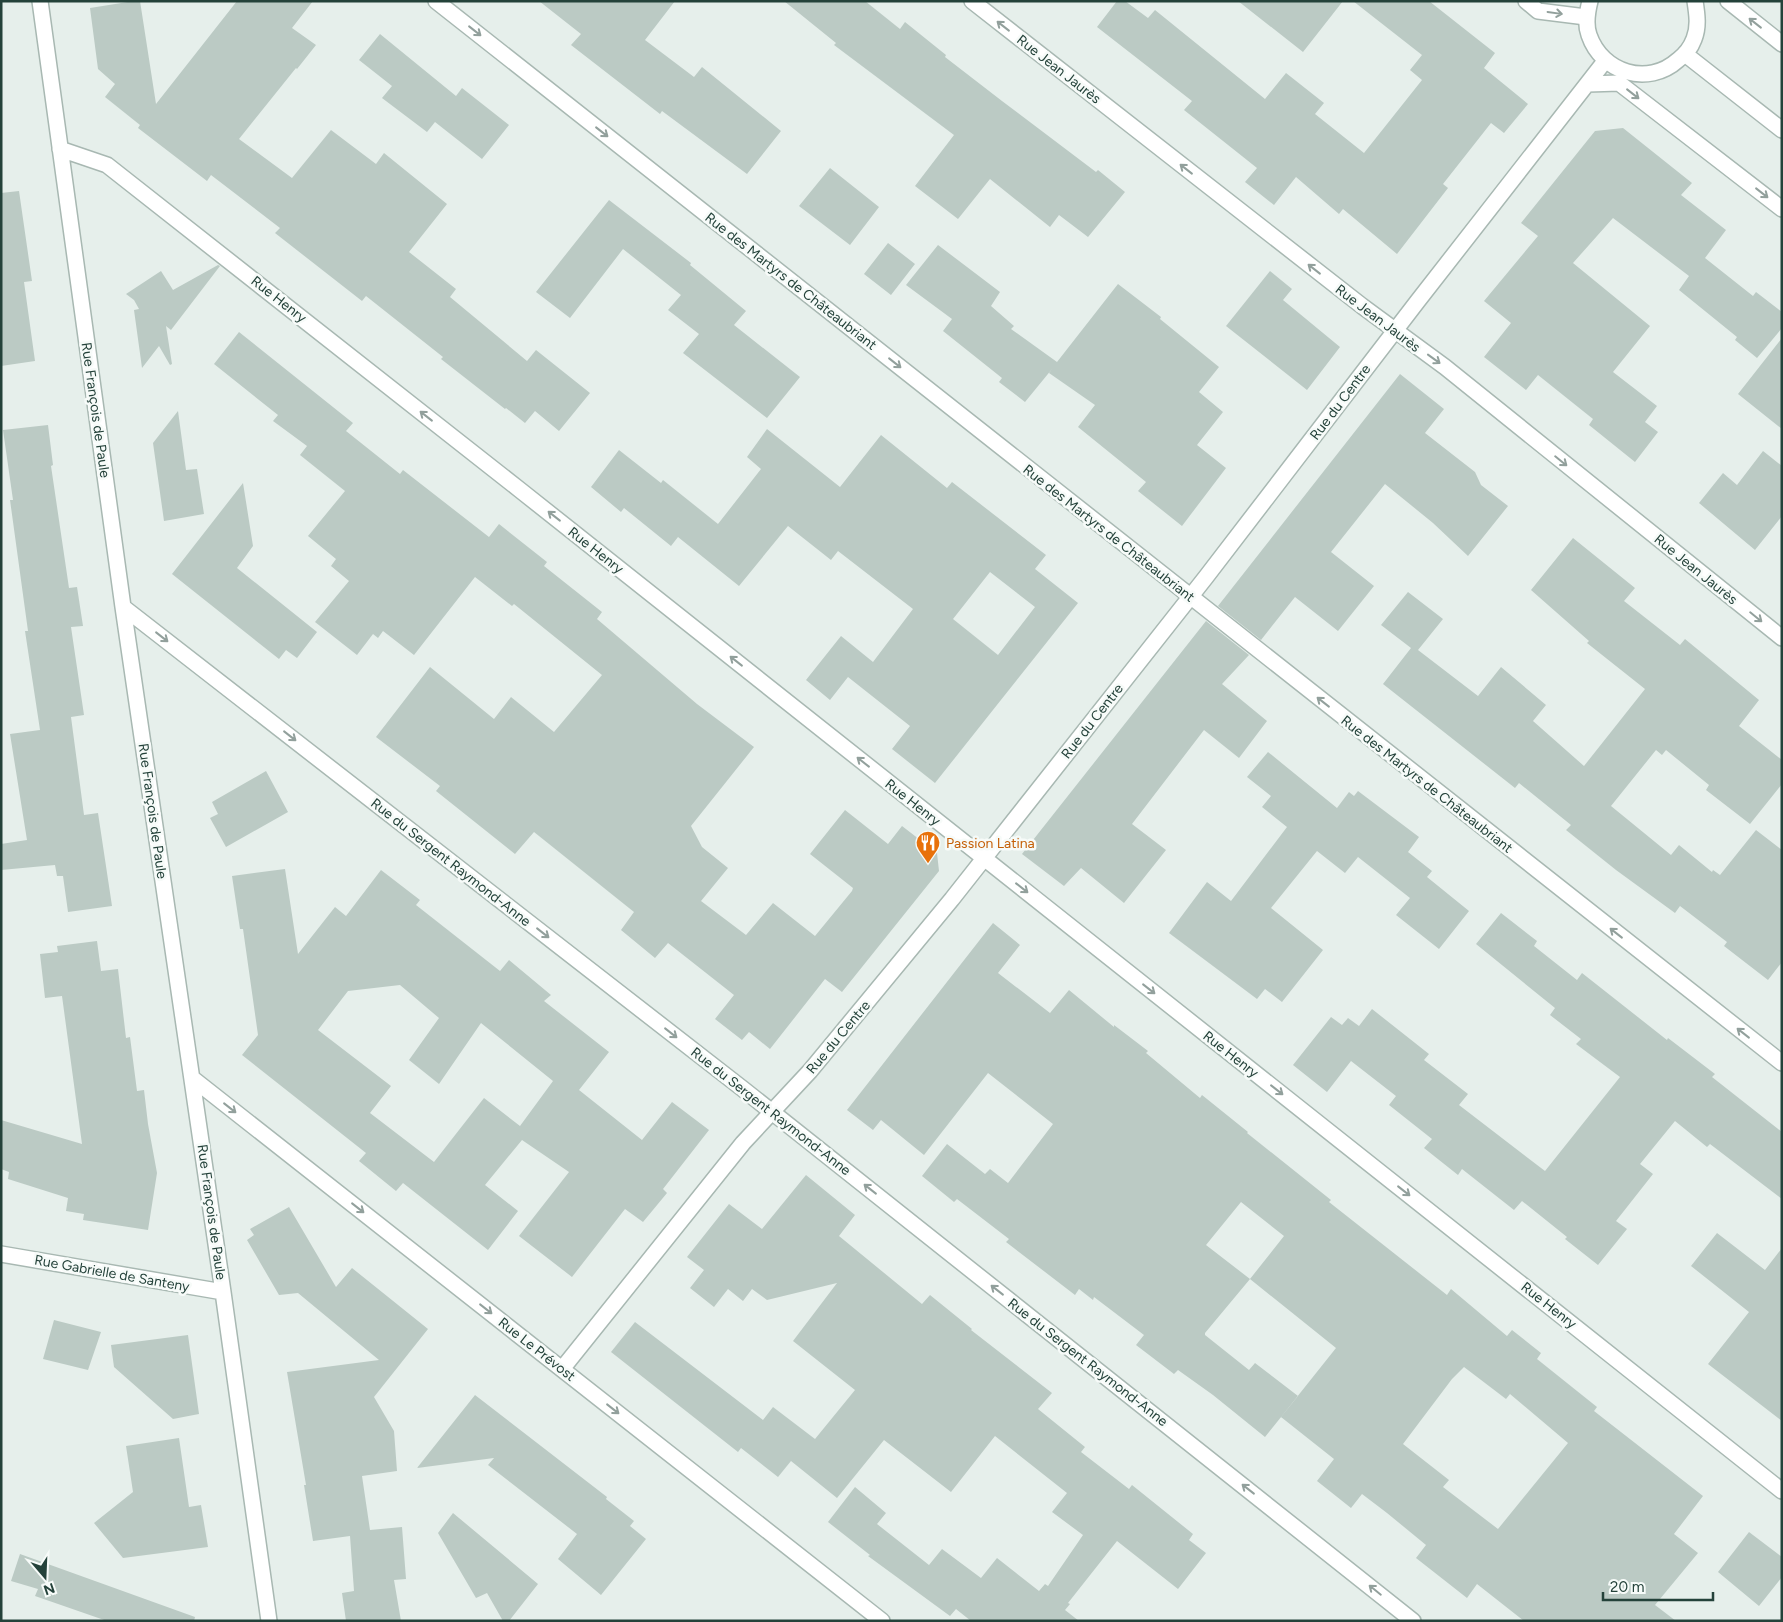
<svg xmlns="http://www.w3.org/2000/svg" width="1783" height="1622" font-family="Figtree,sans-serif">
<rect width="100%" height="100%" fill="#e6efeb"/>
<!-- building -->
<path fill="#bbcac4" fill-rule="evenodd" d="M 134,1 L 140,1 L 156,104 L 237,1 L 313,1 L 292,28 L 316,45 L 297,69 L 296,68 L 239,139 L 292,178 L 331,130 L 376,164 L 384,153 L 447,204 L 409,252 L 456,289 L 450,297 L 527,361 L 536,350 L 590,393 L 559,431 L 535,411 L 525,423 L 506,408 L 505,409 L 441,359 L 443,357 L 366,296 L 362,301 L 275,233 L 280,228 L 211,175 L 207,181 L 138,128 L 140,125 L 105,97 L 115,84 L 98,69 L 90,8 Z
M 539,1 L 675,1 L 645,40 L 694,77 L 702,67 L 781,131 L 747,174 L 662,111 L 660,114 L 571,45 L 581,34 Z
M 784,1 L 865,1 L 900,29 L 905,22 L 946,55 L 945,57 L 1002,101 L 1096,172 L 1098,170 L 1125,192 L 1088,237 L 1059,215 L 1050,227 L 990,179 L 958,219 L 915,186 L 954,135 L 834,45 L 836,43 Z
M 1117,1 L 1125,1 L 1148,18 L 1155,10 L 1265,99 L 1286,73 L 1324,103 L 1315,114 L 1364,153 L 1422,80 L 1410,70 L 1422,55 L 1353,1 L 1429,1 L 1495,53 L 1484,68 L 1528,104 L 1504,133 L 1491,123 L 1443,184 L 1448,188 L 1397,254 L 1343,209 L 1339,214 L 1296,177 L 1274,205 L 1245,182 L 1257,168 L 1184,110 L 1192,101 L 1097,27 Z
M 1238,1 L 1343,1 L 1303,52 Z
M 380,34 L 456,96 L 462,88 L 509,125 L 482,159 L 435,122 L 427,132 L 382,98 L 392,86 L 359,60 Z
M 1623,128 L 1692,183 L 1681,195 L 1726,230 L 1705,258 L 1753,296 L 1756,292 L 1782,312 L 1782,328 L 1757,358 L 1735,340 L 1737,337 L 1679,290 L 1689,276 L 1613,218 L 1573,263 L 1650,326 L 1613,372 L 1657,406 L 1645,422 L 1658,432 L 1635,462 L 1589,425 L 1593,419 L 1538,375 L 1526,390 L 1484,357 L 1511,323 L 1484,301 L 1538,236 L 1521,223 L 1595,131 Z
M 830,168 L 879,207 L 850,245 L 799,206 Z
M 19,191 L 32,281 L 24,282 L 35,361 L 1,366 L 1,193 Z
M 609,200 L 691,263 L 690,265 L 746,311 L 734,325 L 800,377 L 767,418 L 683,353 L 699,334 L 668,310 L 681,295 L 623,249 L 570,318 L 536,292 Z
M 888,243 L 915,264 L 891,295 L 864,274 Z
M 938,245 L 1000,292 L 991,306 L 1014,326 L 1011,329 L 1057,362 L 1118,284 L 1161,317 L 1160,319 L 1219,367 L 1199,392 L 1223,412 L 1197,445 L 1226,468 L 1182,526 L 1138,491 L 1146,482 L 1078,427 L 1095,405 L 1049,373 L 1052,369 L 1025,402 L 999,382 L 1002,378 L 943,331 L 952,319 L 906,285 Z
M 218,265 L 220,266 L 171,330 L 166,326 L 172,364 L 170,365 L 159,346 L 142,368 L 134,310 L 139,309 L 134,300 L 126,294 L 161,271 L 173,290 Z
M 1270,271 L 1292,289 L 1283,300 L 1340,347 L 1307,390 L 1226,326 Z
M 239,332 L 353,423 L 346,431 L 400,474 L 403,470 L 489,537 L 499,524 L 547,562 L 544,566 L 602,612 L 597,619 L 697,704 L 754,747 L 691,826 L 702,847 L 728,868 L 701,901 L 746,935 L 773,903 L 815,936 L 852,891 L 853,888 L 810,854 L 845,810 L 888,844 L 902,826 L 937,853 L 939,871 L 842,992 L 825,979 L 770,1049 L 749,1032 L 742,1040 L 715,1019 L 734,995 L 668,943 L 655,958 L 621,930 L 634,912 L 534,832 L 515,854 L 436,791 L 440,786 L 376,737 L 430,667 L 494,719 L 511,697 L 554,732 L 602,675 L 514,604 L 512,606 L 475,577 L 414,655 L 383,631 L 378,638 L 373,634 L 357,655 L 315,622 L 349,581 L 331,566 L 336,559 L 308,536 L 345,491 L 300,455 L 307,446 L 273,421 L 278,415 L 214,364 Z
M 1782,338 L 1782,429 L 1738,394 Z
M 1400,374 L 1444,409 L 1425,433 L 1475,472 L 1481,485 L 1508,506 L 1468,556 L 1433,523 L 1385,484 L 1331,552 L 1374,586 L 1338,631 L 1295,597 L 1261,640 L 1218,606 Z
M 178,411 L 186,470 L 197,469 L 204,514 L 164,521 L 153,443 Z
M 48,425 L 53,465 L 51,466 L 69,588 L 77,587 L 83,626 L 71,627 L 84,715 L 71,717 L 84,815 L 98,813 L 112,906 L 68,912 L 63,876 L 57,876 L 55,865 L 1,870 L 1,844 L 27,840 L 10,734 L 40,730 L 25,631 L 28,631 L 10,500 L 13,500 L 3,430 Z
M 767,429 L 840,487 L 881,435 L 947,488 L 952,482 L 1046,555 L 1035,569 L 1078,603 L 935,783 L 892,749 L 910,726 L 848,677 L 830,700 L 806,680 L 841,636 L 873,662 L 913,609 L 838,551 L 831,560 L 788,526 L 739,586 L 678,537 L 671,546 L 624,508 L 621,512 L 591,487 L 619,450 L 661,483 L 663,480 L 718,524 L 761,469 L 747,457 ZM 990,572 L 1035,607 L 998,655 L 953,619 Z
M 1763,451 L 1782,466 L 1782,516 L 1755,550 L 1699,503 L 1723,473 L 1737,485 Z
M 243,483 L 253,546 L 237,568 L 317,632 L 297,658 L 286,650 L 279,659 L 172,574 Z
M 1573,538 L 1635,588 L 1624,601 L 1680,645 L 1685,639 L 1759,700 L 1739,726 L 1782,760 L 1782,784 L 1750,824 L 1706,790 L 1709,785 L 1666,750 L 1662,755 L 1656,750 L 1611,806 L 1671,855 L 1679,845 L 1712,872 L 1713,870 L 1720,875 L 1756,830 L 1782,850 L 1782,962 L 1768,980 L 1724,946 L 1727,942 L 1680,906 L 1675,913 L 1616,870 L 1566,830 L 1571,825 L 1519,783 L 1515,788 L 1383,684 L 1411,648 L 1381,625 L 1408,592 L 1443,619 L 1418,650 L 1478,696 L 1501,667 L 1546,705 L 1533,721 L 1584,766 L 1645,689 L 1587,643 L 1589,641 L 1531,590 Z
M 1206,621 L 1249,655 L 1222,684 L 1267,721 L 1239,758 L 1204,730 L 1132,824 L 1166,850 L 1124,903 L 1081,868 L 1064,886 L 1022,854 Z
M 1268,752 L 1337,808 L 1349,792 L 1354,796 L 1358,791 L 1419,837 L 1408,852 L 1432,871 L 1427,877 L 1469,911 L 1439,949 L 1396,915 L 1410,898 L 1358,857 L 1345,873 L 1317,851 L 1271,908 L 1323,950 L 1282,1002 L 1265,989 L 1257,999 L 1169,933 L 1207,882 L 1231,901 L 1287,827 L 1262,807 L 1271,796 L 1247,777 Z
M 266,771 L 288,812 L 226,847 L 210,818 L 218,814 L 212,802 Z
M 285,869 L 298,954 L 335,907 L 346,916 L 381,870 L 420,900 L 416,905 L 500,971 L 509,960 L 551,995 L 544,1001 L 609,1052 L 579,1090 L 642,1140 L 672,1102 L 709,1130 L 663,1189 L 667,1193 L 643,1222 L 625,1209 L 572,1277 L 519,1236 L 569,1172 L 522,1140 L 485,1185 L 518,1211 L 488,1250 L 403,1183 L 396,1191 L 359,1161 L 366,1153 L 242,1055 L 258,1035 L 243,929 L 240,929 L 232,876 ZM 400,985 L 439,1018 L 409,1060 L 439,1084 L 481,1023 L 553,1081 L 520,1126 L 484,1098 L 434,1162 L 370,1113 L 391,1086 L 318,1030 L 348,991 Z
M 1501,913 L 1537,941 L 1534,946 L 1577,980 L 1582,973 L 1667,1040 L 1668,1038 L 1715,1074 L 1712,1077 L 1782,1132 L 1782,1199 L 1710,1144 L 1707,1147 L 1675,1121 L 1640,1164 L 1653,1174 L 1616,1221 L 1627,1229 L 1598,1265 L 1565,1239 L 1567,1237 L 1522,1201 L 1514,1210 L 1462,1169 L 1458,1175 L 1424,1148 L 1432,1139 L 1389,1105 L 1396,1096 L 1351,1061 L 1327,1092 L 1293,1065 L 1331,1017 L 1342,1025 L 1348,1018 L 1359,1026 L 1372,1009 L 1429,1054 L 1424,1060 L 1468,1094 L 1459,1105 L 1545,1171 L 1620,1077 L 1576,1044 L 1581,1039 L 1550,1015 L 1555,1008 L 1476,944 Z
M 993,923 L 1020,945 L 998,973 L 1050,1013 L 1069,990 L 1114,1027 L 1114,1025 L 1148,1051 L 1146,1053 L 1200,1098 L 1202,1095 L 1248,1132 L 1247,1133 L 1331,1200 L 1329,1202 L 1447,1295 L 1451,1289 L 1507,1336 L 1512,1330 L 1541,1353 L 1537,1359 L 1597,1407 L 1594,1411 L 1703,1496 L 1674,1534 L 1698,1553 L 1655,1605 L 1676,1621 L 1524,1621 L 1477,1584 L 1467,1598 L 1416,1558 L 1426,1545 L 1387,1513 L 1362,1494 L 1351,1508 L 1317,1481 L 1334,1459 L 1281,1417 L 1336,1348 L 1250,1279 L 1205,1333 L 1205,1335 L 1249,1370 L 1255,1363 L 1298,1396 L 1265,1437 L 1213,1395 L 1178,1370 L 1174,1374 L 1136,1345 L 1144,1335 L 1094,1297 L 1093,1300 L 1079,1289 L 1075,1295 L 1006,1242 L 1009,1239 L 957,1199 L 954,1202 L 922,1176 L 947,1144 L 985,1174 L 990,1169 L 1008,1183 L 1053,1124 L 988,1073 L 924,1155 L 881,1120 L 873,1130 L 847,1110 ZM 1241,1202 L 1284,1236 L 1250,1279 L 1206,1245 ZM 1464,1367 L 1506,1399 L 1510,1394 L 1568,1443 L 1498,1529 L 1443,1487 L 1449,1480 L 1403,1444 L 1452,1379 Z
M 97,941 L 101,971 L 118,969 L 126,1038 L 130,1037 L 137,1091 L 144,1090 L 148,1124 L 157,1173 L 148,1230 L 83,1220 L 84,1214 L 66,1211 L 68,1198 L 8,1179 L 9,1172 L 1,1169 L 1,1120 L 82,1144 L 62,996 L 45,998 L 40,954 L 58,952 L 57,946 Z
M 806,1175 L 855,1215 L 839,1236 L 922,1304 L 930,1295 L 972,1329 L 971,1330 L 1052,1393 L 1038,1409 L 1085,1447 L 1081,1452 L 1129,1489 L 1132,1485 L 1193,1534 L 1189,1540 L 1206,1553 L 1178,1589 L 1117,1541 L 1068,1603 L 1070,1604 L 1065,1610 L 1079,1621 L 971,1621 L 956,1609 L 950,1616 L 868,1556 L 870,1555 L 828,1522 L 855,1487 L 886,1513 L 877,1524 L 929,1565 L 942,1549 L 981,1578 L 997,1558 L 1039,1591 L 1045,1584 L 1048,1586 L 1083,1535 L 1052,1512 L 1067,1493 L 995,1436 L 951,1492 L 884,1440 L 837,1498 L 791,1461 L 778,1477 L 741,1448 L 738,1452 L 611,1352 L 635,1322 L 763,1420 L 773,1407 L 815,1439 L 855,1390 L 793,1341 L 837,1283 L 767,1300 L 752,1289 L 743,1301 L 728,1289 L 714,1307 L 690,1288 L 704,1270 L 687,1257 L 729,1204 L 762,1229 Z
M 289,1207 L 336,1287 L 352,1268 L 428,1329 L 374,1397 L 394,1431 L 397,1471 L 362,1476 L 370,1530 L 402,1527 L 406,1579 L 394,1580 L 401,1621 L 346,1621 L 342,1593 L 354,1591 L 350,1536 L 313,1541 L 304,1485 L 306,1485 L 287,1372 L 379,1360 L 298,1293 L 279,1295 L 247,1240 L 254,1235 L 250,1229 Z
M 1717,1233 L 1765,1270 L 1782,1248 L 1782,1421 L 1708,1364 L 1749,1312 L 1691,1266 Z
M 54,1320 L 101,1332 L 88,1370 L 43,1359 Z
M 188,1335 L 199,1414 L 173,1419 L 114,1367 L 111,1345 Z
M 475,1395 L 607,1497 L 606,1499 L 634,1521 L 630,1526 L 646,1539 L 601,1595 L 558,1559 L 577,1534 L 488,1465 L 494,1458 L 417,1468 Z
M 179,1438 L 189,1507 L 201,1505 L 208,1547 L 123,1558 L 94,1523 L 133,1492 L 126,1446 Z
M 453,1513 L 538,1584 L 509,1621 L 503,1621 L 487,1593 L 476,1598 L 438,1533 Z
M 1749,1532 L 1782,1557 L 1782,1577 L 1759,1606 L 1718,1572 Z
M 20,1554 L 195,1617 L 194,1621 L 107,1621 L 35,1596 L 38,1589 L 11,1581 Z"/>
<g fill="none" stroke-linecap="round" stroke-linejoin="round">
<defs>
<path id="minor" d="M 40,1 L 123,607 L 223,1292 L 269,1621
M 436,1 L 1782,1063
M 972,1 L 1362,306 L 1445,367 L 1782,638
M 1526,1 L 1538,11 L 1586,17
M 1728,1 L 1782,44
M 1588,84 L 1619,83 L 1782,209
M 60,149 L 107,165 L 520,490 L 1782,1491
M 123,607 L 743,1089 L 1413,1621
M 192,1078 L 882,1621
M 1,1254 L 223,1292
M 562,1369 L 743,1143 L 810,1071 L 952,899 L 1206,577 L 1417,302 L 1605,61"/>
<path id="tertiary" d="M 1590,1 C 1587,13 1585,24 1589,35 C 1602,73 1648,87 1678,60 C 1685,55 1691,47 1694,39 C 1699,27 1697,14 1695,1
M 1685,54 L 1782,130"/>
</defs>
<!-- minor casing -->
<use href="#minor" stroke="#a8b8b2" stroke-width="18"/>
<!-- tertiary casing -->
<use href="#tertiary" stroke="#a8b8b2" stroke-width="18"/>
<!-- minor -->
<use href="#minor" stroke="#fff" stroke-width="15"/>
<!-- tertiary -->
<use href="#tertiary" stroke="#fff" stroke-width="15"/>
</g>
<!-- one-way arrows -->
<defs><path id="oneway-shaft" d="M-6 0H5M1.5-3L5.5 0L1.5 3" fill="none" stroke-width="1.6" stroke-linecap="round" stroke-linejoin="round" transform="scale(1.25)"/></defs>
<g stroke="#92a09c">
<use href="#oneway-shaft" transform="translate(1555 13) rotate(8)"/>
<use href="#oneway-shaft" transform="translate(1755 23) rotate(-142)"/>
<use href="#oneway-shaft" transform="translate(1003 26) rotate(-142)"/>
<use href="#oneway-shaft" transform="translate(475 31) rotate(38)"/>
<use href="#oneway-shaft" transform="translate(1633 94) rotate(38)"/>
<use href="#oneway-shaft" transform="translate(602 132) rotate(38)"/>
<use href="#oneway-shaft" transform="translate(1186 169) rotate(-142)"/>
<use href="#oneway-shaft" transform="translate(1762 193) rotate(38)"/>
<use href="#oneway-shaft" transform="translate(1314 269) rotate(-142)"/>
<use href="#oneway-shaft" transform="translate(1434 359) rotate(36)"/>
<use href="#oneway-shaft" transform="translate(895 363) rotate(38)"/>
<use href="#oneway-shaft" transform="translate(426 416) rotate(-142)"/>
<use href="#oneway-shaft" transform="translate(1561 461) rotate(39)"/>
<use href="#oneway-shaft" transform="translate(554 516) rotate(-142)"/>
<use href="#oneway-shaft" transform="translate(1756 617) rotate(39)"/>
<use href="#oneway-shaft" transform="translate(162 637) rotate(38)"/>
<use href="#oneway-shaft" transform="translate(736 661) rotate(-142)"/>
<use href="#oneway-shaft" transform="translate(1323 702) rotate(-142)"/>
<use href="#oneway-shaft" transform="translate(290 736) rotate(38)"/>
<use href="#oneway-shaft" transform="translate(863 762) rotate(-142)"/>
<use href="#oneway-shaft" transform="translate(1022 888) rotate(38)"/>
<use href="#oneway-shaft" transform="translate(543 933) rotate(38)"/>
<use href="#oneway-shaft" transform="translate(1616 933) rotate(-142)"/>
<use href="#oneway-shaft" transform="translate(1149 989) rotate(38)"/>
<use href="#oneway-shaft" transform="translate(671 1033) rotate(38)"/>
<use href="#oneway-shaft" transform="translate(1743 1033) rotate(-142)"/>
<use href="#oneway-shaft" transform="translate(1277 1090) rotate(38)"/>
<use href="#oneway-shaft" transform="translate(230 1108) rotate(38)"/>
<use href="#oneway-shaft" transform="translate(870 1189) rotate(-142)"/>
<use href="#oneway-shaft" transform="translate(1404 1191) rotate(38)"/>
<use href="#oneway-shaft" transform="translate(358 1208) rotate(38)"/>
<use href="#oneway-shaft" transform="translate(997 1290) rotate(-142)"/>
<use href="#oneway-shaft" transform="translate(486 1309) rotate(38)"/>
<use href="#oneway-shaft" transform="translate(613 1409) rotate(38)"/>
<use href="#oneway-shaft" transform="translate(1248 1489) rotate(-142)"/>
<use href="#oneway-shaft" transform="translate(1375 1590) rotate(-141)"/>
</g>
<!-- icons -->
<defs>
<symbol id="restaurant-pin" viewBox="-11 -11 22 30"><path d="M0 17L-7.5 6A9.5 9.5 0 1 1 7.5 6Z" fill="#e8710a" stroke="#f7fbf9"/><path d="M-5-6h1v4h1v-4h1v4h1v-4h1v5L-1.5 .5V6h-2V.5L-5-1ZM5-6V6H3V1.5H1.5Q1.5-4 5-6Z" fill="#fff"/></symbol>
</defs>
<g fill-rule="evenodd">
<use href="#restaurant-pin" x="914" y="829" width="28" height="38"/>
</g>
<g text-anchor="middle" stroke-width="5" stroke-linejoin="round" paint-order="stroke">
<!-- street labels -->
<g font-size="14" fill="#24423a" stroke="#f7fbf9">
<text transform="translate(1059 69) rotate(38)" y="5">Rue Jean Jaurès</text>
<text transform="translate(791 281) rotate(38)" y="5">Rue des Martyrs de Châteaubriant</text>
<text transform="translate(279 299) rotate(38)" y="5">Rue Henry</text>
<text transform="translate(1378 318) rotate(37)" y="5">Rue Jean Jaurès</text>
<text transform="translate(1340 402) rotate(-53)" y="5">Rue du Centre</text>
<text transform="translate(96 410) rotate(82)" y="5">Rue François de Paule</text>
<text transform="translate(1109 533) rotate(38)" y="5">Rue des Martyrs de Châteaubriant</text>
<text transform="translate(596 550) rotate(38)" y="5">Rue Henry</text>
<text transform="translate(1696 569) rotate(39)" y="5">Rue Jean Jaurès</text>
<text transform="translate(1092 721) rotate(-52)" y="5">Rue du Centre</text>
<text transform="translate(1427 784) rotate(38)" y="5">Rue des Martyrs de Châteaubriant</text>
<text transform="translate(913 802) rotate(38)" y="5">Rue Henry</text>
<text transform="translate(153 811) rotate(82)" y="5">Rue François de Paule</text>
<text transform="translate(451 862) rotate(38)" y="5">Rue du Sergent Raymond-Anne</text>
<text transform="translate(838 1037) rotate(-50)" y="5">Rue du Centre</text>
<text transform="translate(1231 1054) rotate(38)" y="5">Rue Henry</text>
<text transform="translate(771 1111) rotate(38)" y="5">Rue du Sergent Raymond-Anne</text>
<text transform="translate(212 1212) rotate(82)" y="5">Rue François de Paule</text>
<text transform="translate(112 1273) rotate(10)" y="5">Rue Gabrielle de Santeny</text>
<text transform="translate(1549 1305) rotate(38)" y="5">Rue Henry</text>
<text transform="translate(537 1349) rotate(38)" y="5">Rue Le Prévost</text>
<text transform="translate(1088 1362) rotate(38)" y="5">Rue du Sergent Raymond-Anne</text>
</g>
<!-- food labels -->
<g font-size="14" fill="#c56008" stroke="#f7fbf9" text-anchor="start">
<text x="946" y="848">Passion Latina</text>
</g>
</g>
<!-- border -->
<rect width="1783" height="1622" fill="none" stroke="#24423a" stroke-width="5"/>
<!-- north arrow -->
<g transform="translate(45 1577) rotate(161)" stroke="#f7fbf9" stroke-width="4" paint-order="stroke">
<path d="M0-4L9 19L0 12L-9 19Z" fill="#24423a"/>
<text y="-8" font-size="14" font-weight="bold" text-anchor="middle" fill="#24423a">N</text>
</g>
<!-- scale -->
<path d="M1603 1592v8h110v-8" fill="none" stroke="#24423a" stroke-width="2.5"/>
<text x="1610" y="1592" font-size="15" fill="#24423a" stroke="#f7fbf9" stroke-width="4" paint-order="stroke">20 m</text>
</svg>
